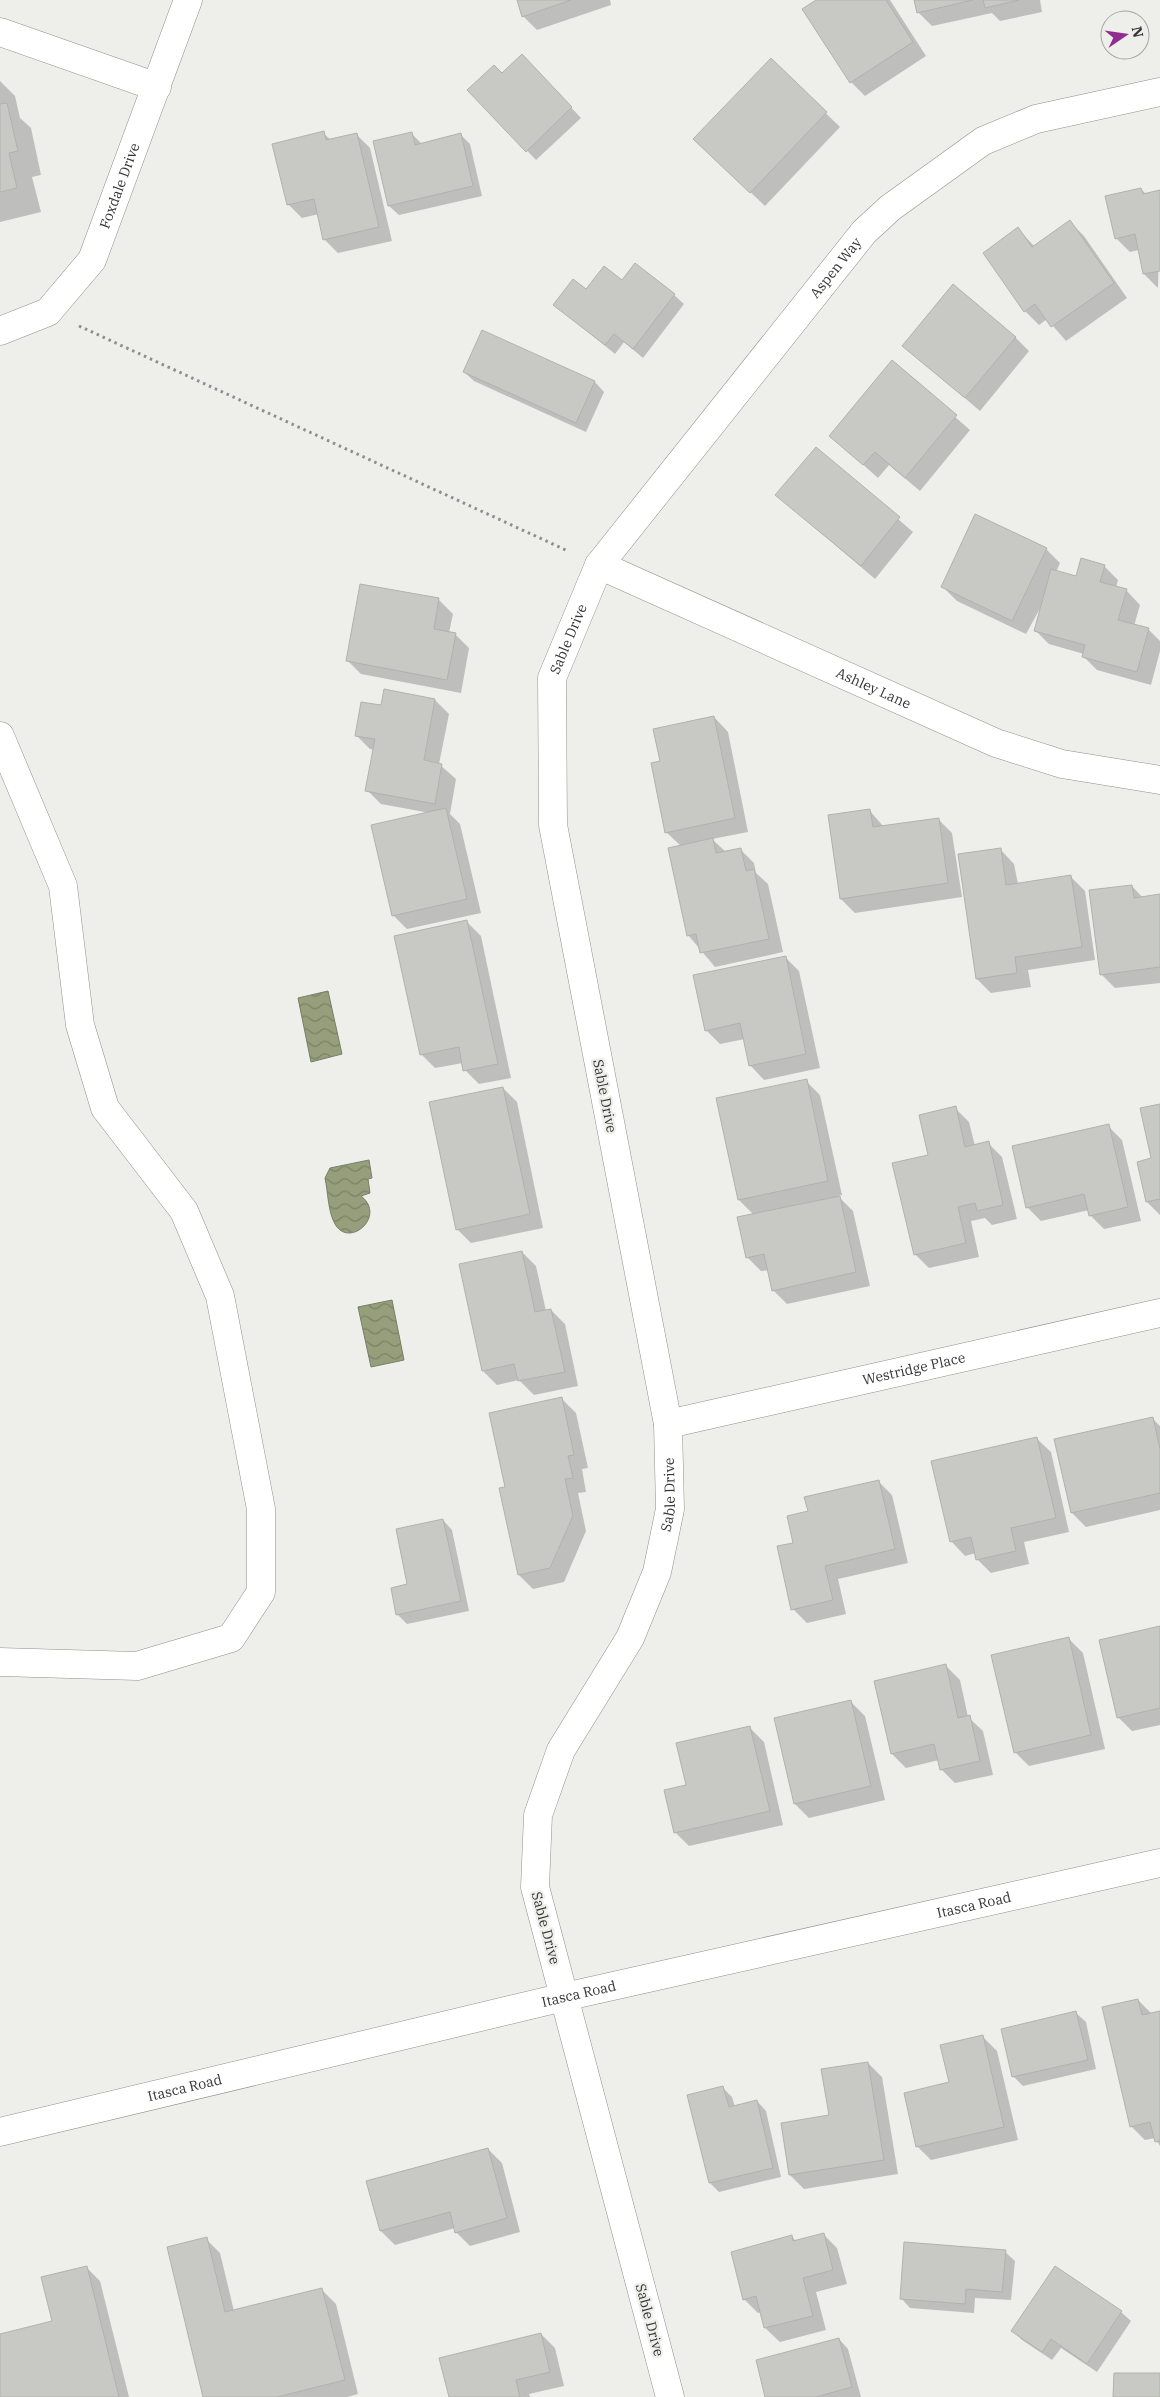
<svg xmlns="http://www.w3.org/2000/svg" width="1160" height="2397" font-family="'IBM Plex Serif',serif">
<defs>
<pattern id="water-waves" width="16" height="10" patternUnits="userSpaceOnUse" patternTransform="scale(1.25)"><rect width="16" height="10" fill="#969e7c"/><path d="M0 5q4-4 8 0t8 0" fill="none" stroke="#7b8266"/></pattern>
</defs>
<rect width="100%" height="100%" fill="#eeefeb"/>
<!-- water -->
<path fill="url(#water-waves)" stroke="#797f66" d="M 328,991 L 342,1054 L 311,1062 L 298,998 Z
M 369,1160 L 372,1178 L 368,1179 L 370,1193 L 361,1196 C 387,1216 349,1249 335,1224 C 328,1212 328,1192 325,1178 L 330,1168 Z
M 392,1300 L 404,1360 L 371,1367 L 358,1307 Z"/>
<!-- shadow -->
<path fill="#0003" d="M 518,0 L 610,0 L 611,5 L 537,30 L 523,16 Z
M 818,0 L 890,0 L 926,56 L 865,96 L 851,82 L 803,10 Z
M 915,0 L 1040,0 L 1042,12 L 1000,21 L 992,13 L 932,26 L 918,12 Z
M 771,60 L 840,127 L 765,206 L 709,153 Z
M 531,65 L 581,118 L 536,160 L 469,90 L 502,75 Z
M 0,81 L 15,96 L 20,118 L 31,128 L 41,175 L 32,177 L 41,212 L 0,222 Z
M 323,133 L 331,140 L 356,134 L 370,148 L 392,241 L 338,253 L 324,239 L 319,214 L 302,218 L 288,204 Z
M 412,134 L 422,144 L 461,135 L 470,144 L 482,196 L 399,215 L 389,206 L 374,142 Z
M 1141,189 L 1146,194 L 1160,191 L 1158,288 L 1144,274 L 1139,250 L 1130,252 L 1116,238 Z
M 1070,222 L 1084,236 L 1127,298 L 1066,341 L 1047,319 L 1039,325 L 1025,311 L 1018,229 L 1035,247 Z
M 622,282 L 674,295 L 684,304 L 643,358 L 624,342 L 615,354 L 555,305 L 586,291 Z
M 482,332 L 595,382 L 604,392 L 586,432 L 474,381 L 464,372 Z
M 1015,337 L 1029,351 L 980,411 L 904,346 Z
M 892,362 L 970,430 L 920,491 L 889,465 L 878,478 L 831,436 Z
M 816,448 L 913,532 L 875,579 L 777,495 Z
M 976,516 L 1046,549 L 1060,563 L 1056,572 L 1077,577 L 1104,566 L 1118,580 L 1116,588 L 1126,590 L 1140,605 L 1134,626 L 1148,629 L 1160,641 L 1160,651 L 1151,685 L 1097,670 L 1083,656 L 1084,654 L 1049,644 L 1035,630 L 1043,603 L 1026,634 L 957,601 L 943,587 Z
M 361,585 L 439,600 L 453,614 L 449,633 L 455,634 L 469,648 L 461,693 L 361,674 L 347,660 Z
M 435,700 L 449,714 L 439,764 L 456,779 L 450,814 L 460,824 L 481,913 L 407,929 L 393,915 L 430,813 L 381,804 L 367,790 L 374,750 L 370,749 L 356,735 L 382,707 Z
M 714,717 L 728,732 L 748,832 L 712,839 L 726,852 L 740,849 L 754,863 L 756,873 L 768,884 L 783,952 L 715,967 L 688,935 L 681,846 L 666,832 L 661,762 Z
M 869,810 L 884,827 L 938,819 L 952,833 L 962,897 L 855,913 L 841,899 Z
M 1000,849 L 1014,864 L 1018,884 L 1071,877 L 1085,891 L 1095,960 L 1028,970 L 1031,987 L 991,993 L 977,979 Z
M 1132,886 L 1143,898 L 1160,896 L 1160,983 L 1115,988 L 1101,974 Z
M 467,922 L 481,936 L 511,1078 L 479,1084 L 465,1070 L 463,1063 L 435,1068 L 421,1054 Z
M 785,957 L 799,971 L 820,1068 L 764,1080 L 750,1065 L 745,1039 L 720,1044 L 706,1030 Z
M 806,1081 L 820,1095 L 842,1195 L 838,1196 L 853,1211 L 870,1286 L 787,1304 L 773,1290 L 769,1270 L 761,1271 L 747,1257 L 754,1215 L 739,1200 Z
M 503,1088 L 517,1102 L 543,1228 L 471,1243 L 457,1229 Z
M 1160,1105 L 1160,1215 L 1147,1202 Z
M 955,1108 L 969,1122 L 975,1146 L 988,1143 L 1002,1157 L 1017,1219 L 992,1225 L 985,1218 L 971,1221 L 979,1257 L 929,1268 L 915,1254 L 930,1156 Z
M 1108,1126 L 1122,1140 L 1141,1221 L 1104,1229 L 1090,1215 L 1089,1210 L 1041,1221 L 1027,1207 Z
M 522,1252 L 536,1266 L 546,1311 L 551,1310 L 565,1324 L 578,1386 L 534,1395 L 519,1380 L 497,1385 L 483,1371 Z
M 562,1399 L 576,1413 L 588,1468 L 582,1469 L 586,1492 L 578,1493 L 586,1531 L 564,1582 L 533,1589 L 519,1575 L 506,1487 Z
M 1152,1418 L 1160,1426 L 1160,1510 L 1086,1527 L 1072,1513 Z
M 1036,1438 L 1051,1452 L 1069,1532 L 1024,1542 L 1029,1564 L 991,1573 L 977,1559 L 976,1553 L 965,1556 L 951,1541 Z
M 878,1481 L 892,1495 L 908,1563 L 838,1579 L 846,1614 L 807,1623 L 793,1609 L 795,1544 L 809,1512 Z
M 443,1520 L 452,1530 L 469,1611 L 407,1624 L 397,1614 L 408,1585 Z
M 1160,1627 L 1160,1725 L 1132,1731 L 1118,1717 Z
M 1069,1639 L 1083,1653 L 1105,1749 L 1029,1766 L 1015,1752 Z
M 946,1666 L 960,1680 L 968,1717 L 983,1731 L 993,1775 L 955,1783 L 941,1769 L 939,1760 L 906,1768 L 892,1754 L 876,1682 Z
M 851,1702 L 865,1716 L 885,1800 L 809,1818 L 795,1804 Z
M 750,1728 L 764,1742 L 783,1825 L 689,1846 L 675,1832 L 687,1786 Z
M 1138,2000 L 1152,2014 L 1160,2012 L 1160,2146 L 1155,2138 L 1145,2140 L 1131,2126 Z
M 1076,2013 L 1086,2022 L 1096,2069 L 1023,2086 L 1013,2076 Z
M 983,2037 L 997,2051 L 1018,2140 L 931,2160 L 917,2146 L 950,2083 Z
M 868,2063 L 882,2077 L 898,2174 L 804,2189 L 790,2175 Z
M 723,2088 L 732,2097 L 735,2107 L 757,2101 L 766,2111 L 781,2177 L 719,2192 L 710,2183 Z
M 488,2149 L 502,2163 L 520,2232 L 470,2246 L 456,2232 L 455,2228 L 395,2245 L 381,2231 L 368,2182 Z
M 823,2234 L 837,2248 L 847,2284 L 816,2292 L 826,2330 L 780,2342 L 765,2328 L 761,2312 L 758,2313 L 744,2299 L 792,2237 L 796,2241 Z
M 206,2239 L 220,2253 L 234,2311 L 322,2290 L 336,2304 L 358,2394 L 347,2397 L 204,2397 Z
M 1005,2252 L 1015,2261 L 1011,2300 L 975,2298 L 974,2313 L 910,2308 L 901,2298 Z
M 86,2267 L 100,2281 L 129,2397 L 0,2397 L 0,2335 L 54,2322 Z
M 1056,2268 L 1121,2312 L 1131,2321 L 1097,2372 L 1061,2348 L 1052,2360 L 1022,2340 L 1013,2331 Z
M 541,2334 L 555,2348 L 564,2386 L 529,2394 L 530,2397 L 450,2397 Z
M 839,2339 L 848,2349 L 861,2397 L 766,2397 Z"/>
<!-- building -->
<path fill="#c8c9c4" stroke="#b1b2ad" d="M 517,0 L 571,0 L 522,17 Z
M 816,0 L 886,0 L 913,42 L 850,83 L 802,9 Z
M 914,0 L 973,0 L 917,13 Z
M 983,0 L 1019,0 L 985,8 Z
M 522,54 L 572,107 L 526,152 L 467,90 L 494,65 L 502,73 Z
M 771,58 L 827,112 L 750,193 L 693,139 Z
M 7,103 L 18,151 L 9,153 L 17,188 L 0,192 L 0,104 Z
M 324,131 L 326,140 L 357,133 L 379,227 L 323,240 L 314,199 L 287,205 L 272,144 Z
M 412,132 L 415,145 L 461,133 L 473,186 L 388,206 L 373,141 Z
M 1141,188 L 1143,194 L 1160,190 L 1160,271 L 1143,274 L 1135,234 L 1115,239 L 1105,196 Z
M 1070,220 L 1114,283 L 1051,327 L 1035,304 L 1024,312 L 983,253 L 1018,227 L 1032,247 Z
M 635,263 L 675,294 L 633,349 L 614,334 L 605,345 L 553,305 L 573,279 L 586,289 L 604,266 L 622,280 Z
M 953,284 L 1016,337 L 965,398 L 902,346 Z
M 482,330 L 595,381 L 576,423 L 463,372 Z
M 892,360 L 957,415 L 905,478 L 875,452 L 863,465 L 829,436 Z
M 816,447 L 900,517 L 861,566 L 775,495 Z
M 975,514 L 1047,548 L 1012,621 L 941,587 Z
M 1081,558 L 1105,565 L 1100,582 L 1127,589 L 1118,620 L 1149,628 L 1137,672 L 1082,657 L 1085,645 L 1034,631 L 1051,569 L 1076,576 Z
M 360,584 L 439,598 L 434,629 L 456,633 L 447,680 L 346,661 Z
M 384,689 L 435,699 L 424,760 L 442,764 L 435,804 L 365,791 L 375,739 L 355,736 L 361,702 L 381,705 Z
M 714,716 L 735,818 L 665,833 L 651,763 L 660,761 L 653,729 Z
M 446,808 L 467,899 L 392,916 L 371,825 Z
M 870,809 L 873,827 L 939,818 L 948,883 L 840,899 L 828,815 Z
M 713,838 L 716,853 L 741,848 L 746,871 L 754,869 L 769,939 L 700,953 L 696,934 L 687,936 L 668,848 Z
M 1001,848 L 1006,885 L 1071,875 L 1082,947 L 1015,957 L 1017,973 L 976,979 L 958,854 Z
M 1132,885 L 1134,898 L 1160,894 L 1160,967 L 1100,975 L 1089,890 Z
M 467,920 L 498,1064 L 463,1071 L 459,1047 L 420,1055 L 394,936 Z
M 786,956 L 806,1054 L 749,1066 L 740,1023 L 705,1031 L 693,975 Z
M 807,1079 L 828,1181 L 738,1200 L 716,1098 Z
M 503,1087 L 530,1214 L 456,1230 L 429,1102 Z
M 1160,1104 L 1160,1199 L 1146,1202 L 1137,1162 L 1151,1158 L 1140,1108 Z
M 956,1106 L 965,1147 L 989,1141 L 1003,1205 L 977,1211 L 975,1203 L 958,1207 L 966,1243 L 914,1255 L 892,1163 L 928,1155 L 919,1115 Z
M 1109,1124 L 1128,1207 L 1089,1216 L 1084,1194 L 1026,1208 L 1012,1146 Z
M 840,1196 L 856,1272 L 772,1291 L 764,1254 L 746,1258 L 737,1217 Z
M 522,1251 L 535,1312 L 551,1309 L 565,1372 L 518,1381 L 514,1364 L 482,1371 L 459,1264 Z
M 562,1397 L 574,1455 L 568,1456 L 573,1478 L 565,1479 L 573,1516 L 550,1568 L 518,1575 L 499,1488 L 505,1487 L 489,1413 Z
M 1153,1417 L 1160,1449 L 1160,1493 L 1071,1513 L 1054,1439 Z
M 1037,1437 L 1056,1518 L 1011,1528 L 1016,1551 L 976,1560 L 971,1537 L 950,1542 L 931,1461 Z
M 879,1480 L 895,1549 L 825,1566 L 833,1600 L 791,1610 L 777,1546 L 793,1543 L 787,1516 L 808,1511 L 804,1497 Z
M 443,1519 L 461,1601 L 396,1615 L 391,1588 L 407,1584 L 396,1529 Z
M 1160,1626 L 1160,1708 L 1117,1718 L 1099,1640 Z
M 1069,1637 L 1091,1735 L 1014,1753 L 991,1655 Z
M 946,1664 L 958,1718 L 970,1715 L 980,1761 L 940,1770 L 934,1744 L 891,1754 L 874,1681 Z
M 851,1700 L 871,1786 L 794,1804 L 774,1718 Z
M 750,1726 L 770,1811 L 674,1833 L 664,1790 L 686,1785 L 676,1743 Z
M 1138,1999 L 1142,2015 L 1160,2011 L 1160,2141 L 1155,2142 L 1150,2122 L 1130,2127 L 1102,2007 Z
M 1076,2011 L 1088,2060 L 1012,2077 L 1001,2029 Z
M 983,2035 L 1004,2127 L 916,2147 L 904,2093 L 949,2082 L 940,2045 Z
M 868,2062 L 884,2160 L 789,2175 L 781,2123 L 829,2115 L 821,2069 Z
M 723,2086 L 729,2107 L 757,2100 L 773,2168 L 709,2183 L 687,2095 Z
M 488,2148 L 507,2218 L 455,2233 L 450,2212 L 380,2231 L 366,2181 Z
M 824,2233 L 833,2270 L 803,2278 L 813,2316 L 764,2328 L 756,2296 L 743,2300 L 731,2252 L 792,2235 L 793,2241 Z
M 207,2237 L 225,2312 L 322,2288 L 345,2380 L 277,2397 L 203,2397 L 167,2247 Z
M 904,2242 L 1006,2250 L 1002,2292 L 966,2289 L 965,2304 L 900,2299 Z
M 87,2266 L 119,2397 L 0,2397 L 0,2334 L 52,2321 L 41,2277 Z
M 1055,2266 L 1122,2311 L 1087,2364 L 1051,2339 L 1042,2352 L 1011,2331 Z
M 541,2333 L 550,2372 L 516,2380 L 520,2397 L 449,2397 L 439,2358 Z
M 839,2338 L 852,2387 L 816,2397 L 765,2397 L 756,2360 Z
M 1114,2373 L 1160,2373 L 1160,2397 L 1113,2397 Z"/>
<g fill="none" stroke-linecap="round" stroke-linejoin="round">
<defs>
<g id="minor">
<path d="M 0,32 L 157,87"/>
<path id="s1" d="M 0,331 L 48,312 L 92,260 L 188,0"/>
<path id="s2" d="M 599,565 L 996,743 L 1062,764 L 1160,780"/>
<path d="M 0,736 L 63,886 L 80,1025 L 105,1108 L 184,1211 L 220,1296 L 261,1509 L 261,1592 L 231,1638 L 137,1666 L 0,1662"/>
<path id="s3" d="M 668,1424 L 1160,1313"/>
<path id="s4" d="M 0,2132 L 564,1997 L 1160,1863"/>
<path id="s5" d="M 670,2397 L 535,1887 L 538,1815 L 561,1750 L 630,1638 L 657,1572 L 670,1509 L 668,1424 L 553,825 L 552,678 L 599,565 L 864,232 L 890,208 L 983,141 L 1036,119 L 1160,92"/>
</g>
</defs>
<!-- minor casing -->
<use href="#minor" stroke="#90918d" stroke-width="29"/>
<!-- path -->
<path stroke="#8e8f8c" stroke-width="3" stroke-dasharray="2.5 4" stroke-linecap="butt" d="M 79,326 L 568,551"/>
<!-- minor -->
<use href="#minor" stroke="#fff" stroke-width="28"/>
</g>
<g text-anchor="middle" stroke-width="4.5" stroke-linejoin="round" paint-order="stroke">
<!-- street labels -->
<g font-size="14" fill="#353634" stroke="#eeefeb">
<text dy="5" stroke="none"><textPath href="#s1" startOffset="199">Foxdale Drive</textPath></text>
<text dy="5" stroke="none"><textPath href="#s5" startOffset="2280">Aspen Way</textPath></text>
<text dy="5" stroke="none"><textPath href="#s5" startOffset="1820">Sable Drive</textPath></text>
<text dy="5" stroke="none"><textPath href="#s2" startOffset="301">Ashley Lane</textPath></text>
<text transform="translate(605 1096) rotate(79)" y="5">Sable Drive</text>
<text dy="5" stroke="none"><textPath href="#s3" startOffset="252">Westridge Place</textPath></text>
<text dy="5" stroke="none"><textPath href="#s5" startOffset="950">Sable Drive</textPath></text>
<text dy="5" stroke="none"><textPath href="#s4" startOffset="1000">Itasca Road</textPath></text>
<text transform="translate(546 1928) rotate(75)" y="5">Sable Drive</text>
<text dy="5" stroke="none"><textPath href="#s4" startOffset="595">Itasca Road</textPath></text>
<text dy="5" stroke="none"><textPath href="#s4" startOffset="190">Itasca Road</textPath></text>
<text transform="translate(650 2320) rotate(75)" y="5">Sable Drive</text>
</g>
</g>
<!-- north arrow -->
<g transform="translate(1125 35) rotate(77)"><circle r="24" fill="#eeefeb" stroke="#a4a5a2"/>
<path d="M0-4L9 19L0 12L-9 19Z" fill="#932c90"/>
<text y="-8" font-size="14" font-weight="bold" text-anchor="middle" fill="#353634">N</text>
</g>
</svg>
